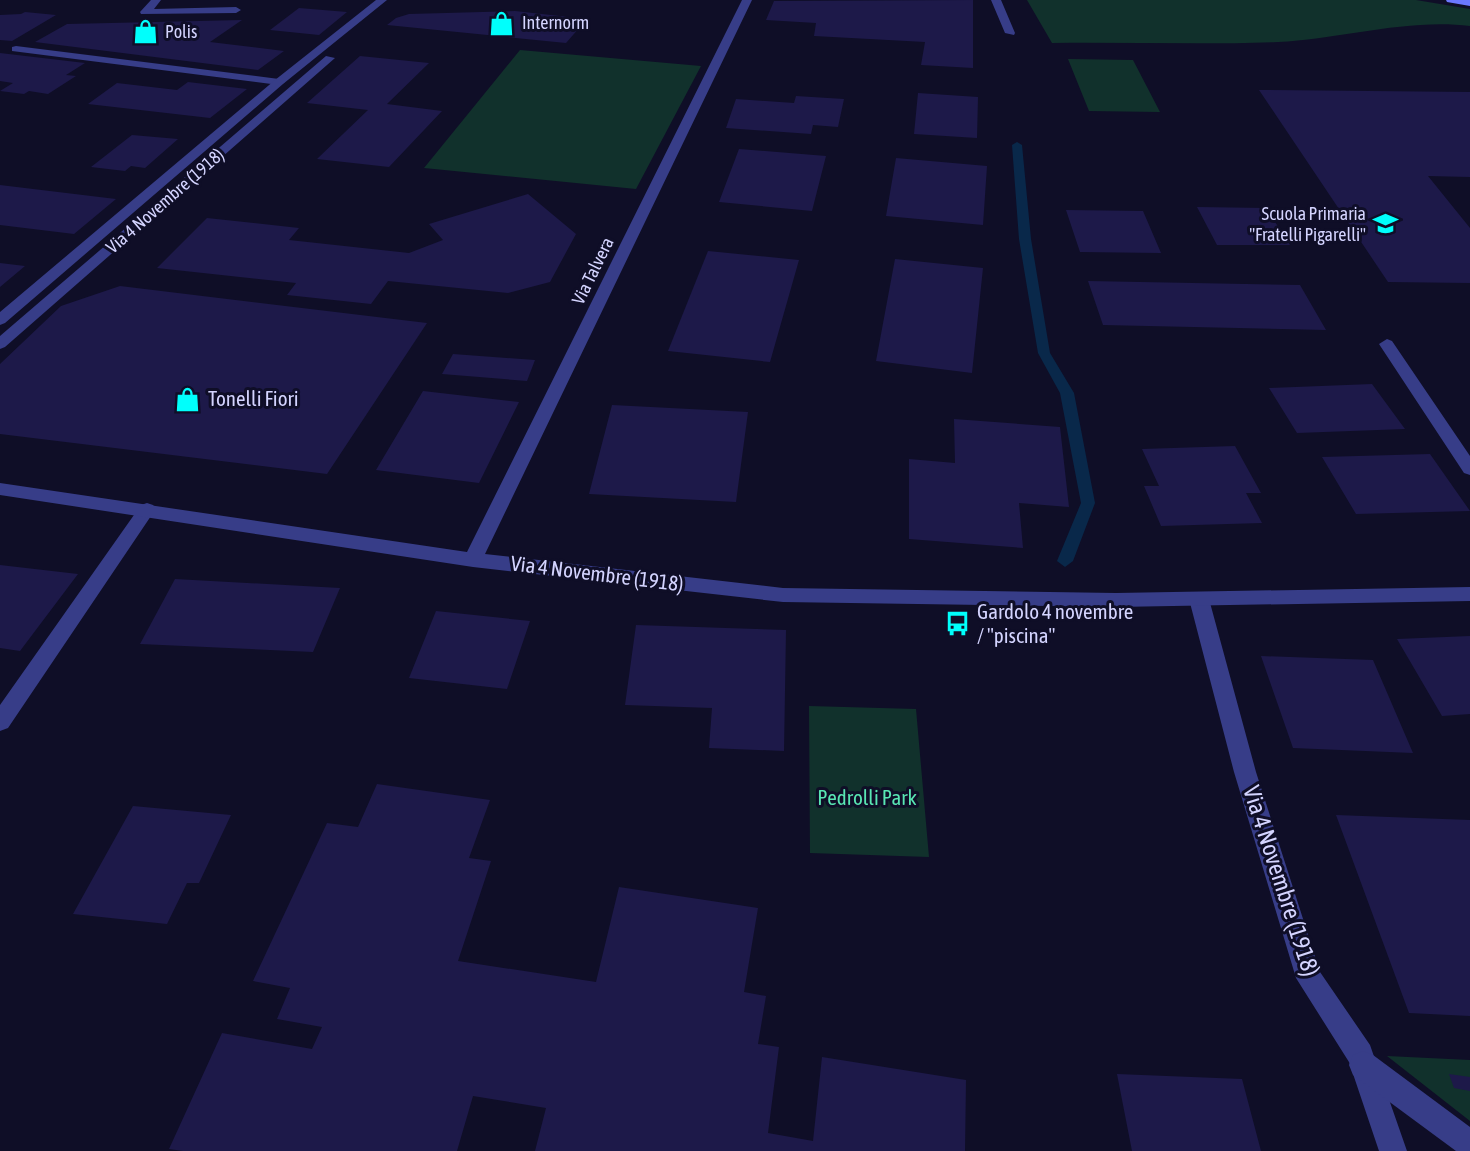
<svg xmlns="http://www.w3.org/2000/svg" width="1470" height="1151" font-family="'Asap Condensed',sans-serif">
<rect width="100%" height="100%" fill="#0f0e27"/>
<!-- green -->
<path fill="#11312c" d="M 1027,0 L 1416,0 L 1470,9 L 1470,26 C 1409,18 1340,39 1278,42 C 1203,45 1127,42 1052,43 Z
M 520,50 L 701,66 L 636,189 L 424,168 Z
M 1068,59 L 1133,60 L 1160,112 L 1089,111 Z
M 809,706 L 916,709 L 929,857 L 810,853 Z
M 1387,1056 L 1470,1060 L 1470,1121 Z"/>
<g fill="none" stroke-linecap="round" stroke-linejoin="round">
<!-- stream -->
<path fill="#09284a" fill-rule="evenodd" d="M 1017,142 L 1022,145 L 1031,239 L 1050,353 L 1074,393 L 1095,503 L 1073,561 L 1065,567 L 1057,561 L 1081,503 L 1060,393 L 1038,353 L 1019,239 L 1012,145 Z"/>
</g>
<!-- building -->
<path fill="#1d1949" d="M 973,0 L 973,68 L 921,65 L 925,42 L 814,36 L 816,23 L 766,20 L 774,1 Z
M 299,8 L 347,12 L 319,35 L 270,30 Z
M 515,11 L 587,19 L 566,43 L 387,25 L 396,18 L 409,14 Z
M 25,12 L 56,15 L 12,41 L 0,40 L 0,15 L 21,14 Z
M 242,20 L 210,42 L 284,51 L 258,70 L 35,42 L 67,24 Z
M 0,53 L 85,63 L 66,75 L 76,76 L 48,94 L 29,91 L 24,94 L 0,91 L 13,83 L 0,81 Z
M 360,56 L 429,63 L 387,104 L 442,111 L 389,167 L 317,159 L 368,110 L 307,103 Z
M 188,82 L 247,89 L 210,118 L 88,104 L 117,83 L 177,90 Z
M 1259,90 L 1470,92 L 1470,177 L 1428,176 L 1470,228 L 1470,283 L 1388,282 Z
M 918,93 L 978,97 L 977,138 L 914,134 Z
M 796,96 L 844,99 L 838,127 L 813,125 L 811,134 L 726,128 L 736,99 L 794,103 Z
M 132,135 L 178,139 L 145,168 L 131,166 L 125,171 L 91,167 Z
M 739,149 L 826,156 L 812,211 L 719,202 Z
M 896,158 L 987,166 L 983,225 L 886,216 Z
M 0,185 L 116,199 L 74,234 L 0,225 Z
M 528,194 L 576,234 L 550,282 L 508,293 L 388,281 L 371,304 L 287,295 L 296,283 L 157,268 L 207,218 L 299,228 L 289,240 L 409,253 L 443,240 L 429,224 Z
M 1197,207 L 1266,208 L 1290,245 L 1217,245 Z
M 1066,210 L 1143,211 L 1161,253 L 1080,252 Z
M 708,251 L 799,260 L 770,362 L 668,351 Z
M 895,259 L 983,268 L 972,373 L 876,361 Z
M 0,263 L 25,266 L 0,287 Z
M 1088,281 L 1300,285 L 1326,330 L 1103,325 Z
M 120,286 L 427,323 L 327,474 L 0,434 L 0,364 L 61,306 Z
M 453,354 L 535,360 L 527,381 L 442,374 Z
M 1372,384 L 1405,429 L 1297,433 L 1269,388 Z
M 423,391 L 519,402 L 479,483 L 376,470 Z
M 612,405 L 748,412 L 736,502 L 589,494 Z
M 954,419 L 1060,427 L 1069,507 L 1019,503 L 1023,548 L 909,539 L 909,459 L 955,463 Z
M 1235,446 L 1261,493 L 1246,493 L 1262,523 L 1161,526 L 1144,486 L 1159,486 L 1142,449 Z
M 1430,454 L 1470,511 L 1356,514 L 1322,457 Z
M 0,565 L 78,574 L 20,651 L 0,648 Z
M 175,579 L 340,588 L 313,652 L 140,644 Z
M 436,611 L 530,621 L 507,689 L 409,678 Z
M 636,625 L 786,630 L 784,751 L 709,748 L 712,708 L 625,705 Z
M 1470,636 L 1470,714 L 1442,716 L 1397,639 Z
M 1261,656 L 1373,660 L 1413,753 L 1293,748 Z
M 377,784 L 490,800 L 469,858 L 491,861 L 458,961 L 596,982 L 619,887 L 758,908 L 744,992 L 766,996 L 758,1044 L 779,1047 L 768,1133 L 813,1141 L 822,1057 L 966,1080 L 965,1151 L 535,1151 L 546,1108 L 473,1096 L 457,1151 L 183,1151 L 169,1149 L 222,1033 L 312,1049 L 322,1027 L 277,1019 L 290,988 L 253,981 L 327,823 L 358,827 Z
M 133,806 L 231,815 L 199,883 L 187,883 L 167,924 L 73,914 Z
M 1336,815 L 1470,820 L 1470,1016 L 1409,1013 Z
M 1117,1074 L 1242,1079 L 1261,1151 L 1132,1151 Z
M 1449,1074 L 1470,1077 L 1470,1091 L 1454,1088 Z"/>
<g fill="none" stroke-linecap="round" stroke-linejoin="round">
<!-- service -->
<path fill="#373d88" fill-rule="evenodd" d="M 151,0 L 161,0 L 154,9 L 236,7 L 241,10 L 236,13 L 141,14 L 140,12 Z
M 991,0 L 1001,0 L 1015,33 L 1014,35 L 1005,33 Z
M 16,46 L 279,79 L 285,82 L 279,85 L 12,51 L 12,47 Z
M 326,56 L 335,58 L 5,347 L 0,349 L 0,336 Z
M 1387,339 L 1392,341 L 1470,456 L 1470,475 L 1464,473 L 1379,344 Z
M 147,503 L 153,505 L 156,509 L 153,513 L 8,728 L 0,731 L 0,705 L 141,505 Z
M 1199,592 L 1206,594 L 1209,599 L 1256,772 L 1320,972 L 1370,1045 L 1407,1151 L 1379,1151 L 1349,1062 L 1296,978 L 1234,772 L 1189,599 L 1192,594 Z"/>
<!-- pedestrian -->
<path fill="#373d88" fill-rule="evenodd" d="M 1363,1051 L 1373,1055 L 1470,1127 L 1470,1151 L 1456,1151 L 1353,1075 L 1349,1065 L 1353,1055 Z"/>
<!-- minor -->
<path fill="#373d88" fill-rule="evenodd" d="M 376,0 L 387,0 L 283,84 L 5,323 L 0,325 L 0,312 L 275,80 Z
M 742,0 L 752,0 L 485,554 L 783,588 L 1116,593 L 1470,587 L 1470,601 L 1116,607 L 783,602 L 473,567 L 0,495 L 0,483 L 467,552 Z"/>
<!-- secondary -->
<path fill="#6b78ff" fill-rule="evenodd" d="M 1446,0 L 1470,0 L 1470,6 L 1447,2 Z"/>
</g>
<!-- icons -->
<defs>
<symbol id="shop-bare" viewBox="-9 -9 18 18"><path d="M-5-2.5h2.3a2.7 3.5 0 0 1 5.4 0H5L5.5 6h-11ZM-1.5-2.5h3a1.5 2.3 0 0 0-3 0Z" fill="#00fffc" stroke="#0f0e27" stroke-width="2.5" paint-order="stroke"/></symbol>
<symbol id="school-bare" viewBox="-9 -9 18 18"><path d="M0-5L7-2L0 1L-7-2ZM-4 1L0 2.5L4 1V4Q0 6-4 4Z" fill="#00fffc" stroke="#0f0e27" stroke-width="2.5" paint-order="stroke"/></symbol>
<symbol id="bus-bare" viewBox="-9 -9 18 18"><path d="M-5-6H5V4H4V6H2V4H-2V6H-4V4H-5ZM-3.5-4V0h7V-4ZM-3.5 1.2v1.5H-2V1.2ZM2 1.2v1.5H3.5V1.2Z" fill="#00fffc" stroke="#0f0e27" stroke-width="2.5" paint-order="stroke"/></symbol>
</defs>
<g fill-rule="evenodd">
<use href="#shop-bare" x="484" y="6" width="35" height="35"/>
<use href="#shop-bare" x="128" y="14" width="35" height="35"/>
<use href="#school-bare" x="1368" y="206" width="35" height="35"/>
<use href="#shop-bare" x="170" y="382" width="35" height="35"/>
<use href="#bus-bare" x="940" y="606" width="35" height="35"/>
</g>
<g text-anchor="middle" stroke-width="6" stroke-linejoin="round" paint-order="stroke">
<!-- far-poi labels -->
<g font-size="18" fill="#d4d4ff" stroke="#0f0e27" text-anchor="start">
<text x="522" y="29">Internorm</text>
<text x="165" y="38">Polis</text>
<text x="1366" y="220" text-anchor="end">Scuola Primaria<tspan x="1366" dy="21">"Fratelli Pigarelli"</tspan></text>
</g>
<!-- far-street labels -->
<g font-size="18" fill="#d4d4ff" stroke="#0f0e27">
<text transform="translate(165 201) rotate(-41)" y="6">Via 4 Novembre (1918)</text>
<text transform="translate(593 271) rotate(-64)" y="6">Via Talvera</text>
</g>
<!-- poi labels -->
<g font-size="21" fill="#d4d4ff" stroke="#0f0e27" text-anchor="start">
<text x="208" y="406">Tonelli Fiori</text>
<text x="977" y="619">Gardolo 4 novembre<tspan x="977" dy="24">/ "piscina"</tspan></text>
</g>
<!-- street labels -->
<g font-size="21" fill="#d4d4ff" stroke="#0f0e27">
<text transform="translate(597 574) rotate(7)" y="7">Via 4 Novembre (1918)</text>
</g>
<!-- park labels -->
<g font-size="21" fill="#59e6b3" stroke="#0f0e27">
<text x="867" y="805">Pedrolli Park</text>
</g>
<!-- near-street labels -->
<g font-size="24" fill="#d4d4ff" stroke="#0f0e27">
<text transform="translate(1281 881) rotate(72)" y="8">Via 4 Novembre (1918)</text>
</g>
</g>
</svg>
